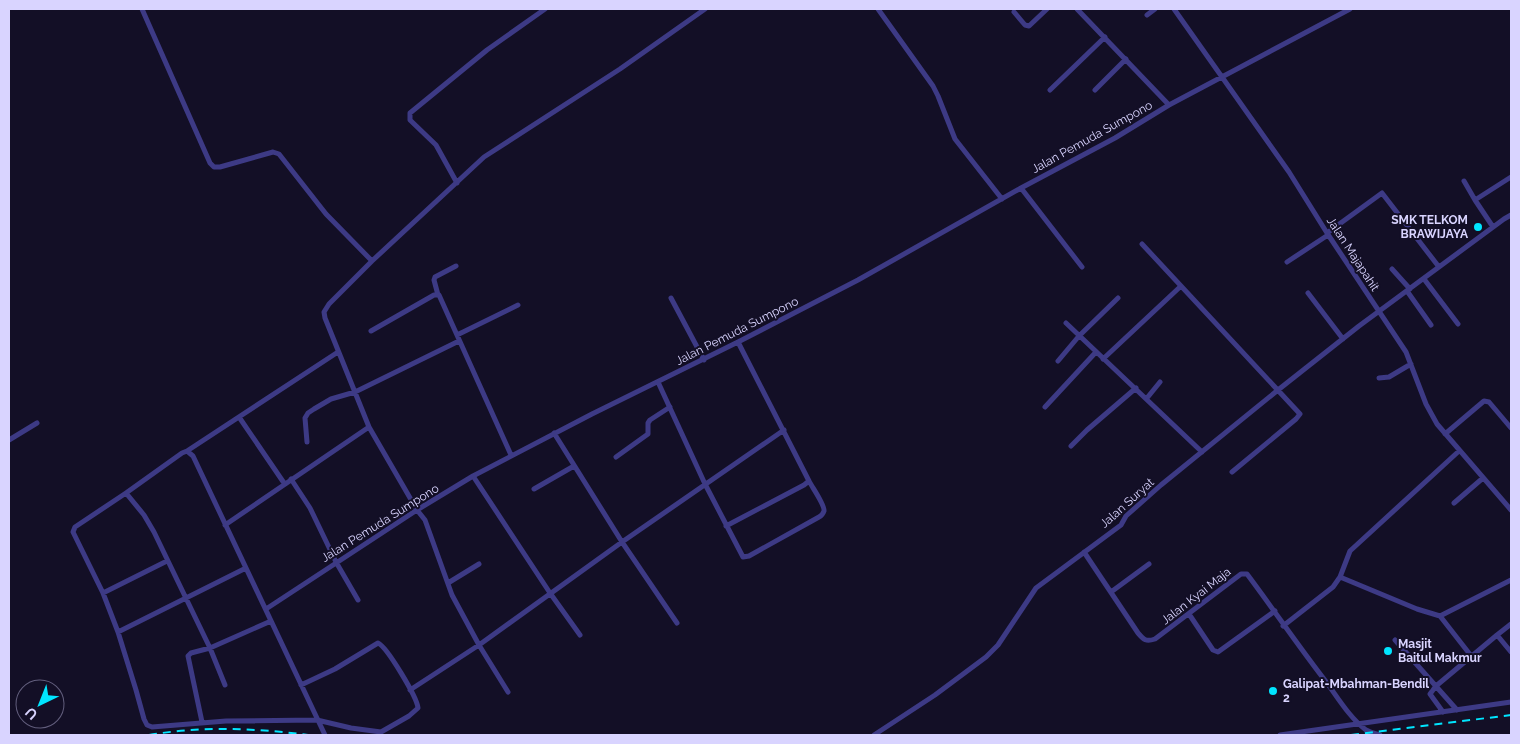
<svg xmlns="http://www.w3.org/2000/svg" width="1520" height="744" font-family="Raleway,sans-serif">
<rect width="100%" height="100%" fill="#130f26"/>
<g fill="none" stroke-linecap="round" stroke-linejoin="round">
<!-- minor -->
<path stroke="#3d3a85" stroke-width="5" d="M 142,9 L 210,163 L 214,167 L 220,167 L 273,152 L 279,154 L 326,214 L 372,261 L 484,157 L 620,69 L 705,9
M 878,9 L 933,86 L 938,96 L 955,139 L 1002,199
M 1077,9 L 1169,105
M 1174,9 L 1289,172 L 1327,233 L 1406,352 L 1426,404 L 1437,424 L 1511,510
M 1014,12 L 1025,25 L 1029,26 L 1047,9
M 1147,15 L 1155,9
M 1050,90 L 1105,37
M 1095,90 L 1126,59
M 1464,181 L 1475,200 L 1493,227
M 457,183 L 436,145 L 410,120 L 410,113 L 487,50 L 545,9
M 1021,188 L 1082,267
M 1475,200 L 1511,177
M 1327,233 L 1382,193 L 1439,267
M 1142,244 L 1300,414 L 1296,419 L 1232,472
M 372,261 L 329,304 L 324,312 L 325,318 L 369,427 L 417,510 L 425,520 L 452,595 L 479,645 L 508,692
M 1287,262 L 1328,235
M 1392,269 L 1410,289
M 1424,279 L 1458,324
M 1407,291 L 1431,325
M 1308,293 L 1343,339
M 438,295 L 434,280 L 435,277 L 456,266
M 671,298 L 704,360
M 1066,323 L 1202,452
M 371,331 L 434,295 L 439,295 L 511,455
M 457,335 L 518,305
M 1103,359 L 1181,286
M 1058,361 L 1079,336 L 1118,298
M 1379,378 L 1389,377 L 1411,364
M 658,382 L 705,484 L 743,557 L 749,556 L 819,517 C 821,516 823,514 824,511 C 825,505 812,487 809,481
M 1147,398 L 1160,382
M 1045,407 L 1096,352
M 239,417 L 284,483
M 554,433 L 622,542 L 677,623
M 1445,434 L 1484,401 L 1489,402 L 1511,428
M 9,440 L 37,423
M 307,442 L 305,418 L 308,413 L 314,409 L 331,399 L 355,392 L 459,341
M 1071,446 L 1087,430 L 1136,388
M 187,451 L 338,352
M 616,457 L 648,434 L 648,423 L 650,420 L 670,407
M 473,476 L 550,593 L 580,635
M 291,479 L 310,508 L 336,562 L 358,600
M 534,489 L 574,466
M 126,493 L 75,527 L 73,532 L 103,593 L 118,632 L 136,690 L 144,719 L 147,725 L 152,727 L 226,721 L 317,720 L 351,728 L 381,732 L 409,716 L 418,708 C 417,697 387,647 378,643 L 335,669 L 301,685
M 1454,503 L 1483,478
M 225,525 L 369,427
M 726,526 L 804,485 L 809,481 L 738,342
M 1084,552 L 1138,633 C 1144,640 1146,642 1155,639 L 1241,574 L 1247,574 C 1274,610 1299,647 1327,683 C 1338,698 1350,718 1366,730 C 1371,733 1375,734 1380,735
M 1340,577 L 1417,609 L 1440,616 L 1472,657
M 448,583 L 479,564
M 1111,592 L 1149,564
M 103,593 L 167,561
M 266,609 L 417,510 L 473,476 L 592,414 L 738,342 L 858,280 L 1021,188 L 1115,138 L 1169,105 L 1350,9
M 1189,614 L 1213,650 L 1218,652 L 1275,611
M 1440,616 L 1511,580
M 1283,626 L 1333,587 L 1340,577 L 1350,551 L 1459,451
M 118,632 L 246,568
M 1497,635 L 1511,624
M 1395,640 L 1457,710
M 225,685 L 210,648 L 154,532 L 144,515 L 126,493 L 182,453 L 187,451 L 193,456 L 325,735
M 410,690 L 479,645 L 622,542 L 784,430
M 1443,712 L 1430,694 L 1436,686 L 1497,635 L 1511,652
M 202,722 L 188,656 L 191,653 L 210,648 L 271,621
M 874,735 L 935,695 L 986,657 L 998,645 L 1036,588 L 1121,525 L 1126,516 L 1161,485 L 1278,390 L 1359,326 L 1504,219 L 1511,215
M 1280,735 L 1511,702"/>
<!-- rail -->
<path stroke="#00e5ff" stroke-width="2" stroke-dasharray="8 6" stroke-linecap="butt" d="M 149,735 C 201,726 255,728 308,735
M 1351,735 L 1511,715"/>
</g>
<!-- markers -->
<g fill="#00e5ff" stroke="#130f26" stroke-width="2">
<circle cx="1478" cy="227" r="5"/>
<circle cx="1388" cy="651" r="5"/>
<circle cx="1273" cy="691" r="5"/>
</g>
<g text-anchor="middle" stroke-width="4" stroke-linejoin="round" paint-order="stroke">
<!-- street labels -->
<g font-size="12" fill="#d9d4ff" stroke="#130f26">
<text transform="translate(1092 137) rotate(-29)" y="4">Jalan Pemuda Sumpono</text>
<text transform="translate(1353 254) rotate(57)" y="4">Jalan Majapahit</text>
<text transform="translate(737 331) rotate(-27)" y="4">Jalan Pemuda Sumpono</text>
<text transform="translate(1127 503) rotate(-42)" y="4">Jalan Suryat</text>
<text transform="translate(380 523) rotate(-32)" y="4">Jalan Pemuda Sumpono</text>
<text transform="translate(1196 596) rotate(-38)" y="4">Jalan Kyai Maja</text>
</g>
<!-- poi labels -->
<g font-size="12" font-weight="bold" fill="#d9d4ff" stroke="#130f26" text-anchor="start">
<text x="1468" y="224" text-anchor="end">SMK TELKOM<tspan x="1468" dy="14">BRAWIJAYA</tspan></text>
<text x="1398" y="648">Masjit<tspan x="1398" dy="14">Baitul Makmur</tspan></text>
<text x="1283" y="688">Galipat-Mbahman-Bendil<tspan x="1283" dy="14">2</tspan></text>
</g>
</g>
<!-- border -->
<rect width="1520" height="744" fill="none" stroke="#d9d4ff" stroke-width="20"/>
<!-- north arrow -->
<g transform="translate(40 704) rotate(223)"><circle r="24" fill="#130f26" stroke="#625e7d"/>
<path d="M0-4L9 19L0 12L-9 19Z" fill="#00e5ff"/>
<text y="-8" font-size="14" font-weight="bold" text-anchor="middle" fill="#d9d4ff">U</text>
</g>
</svg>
